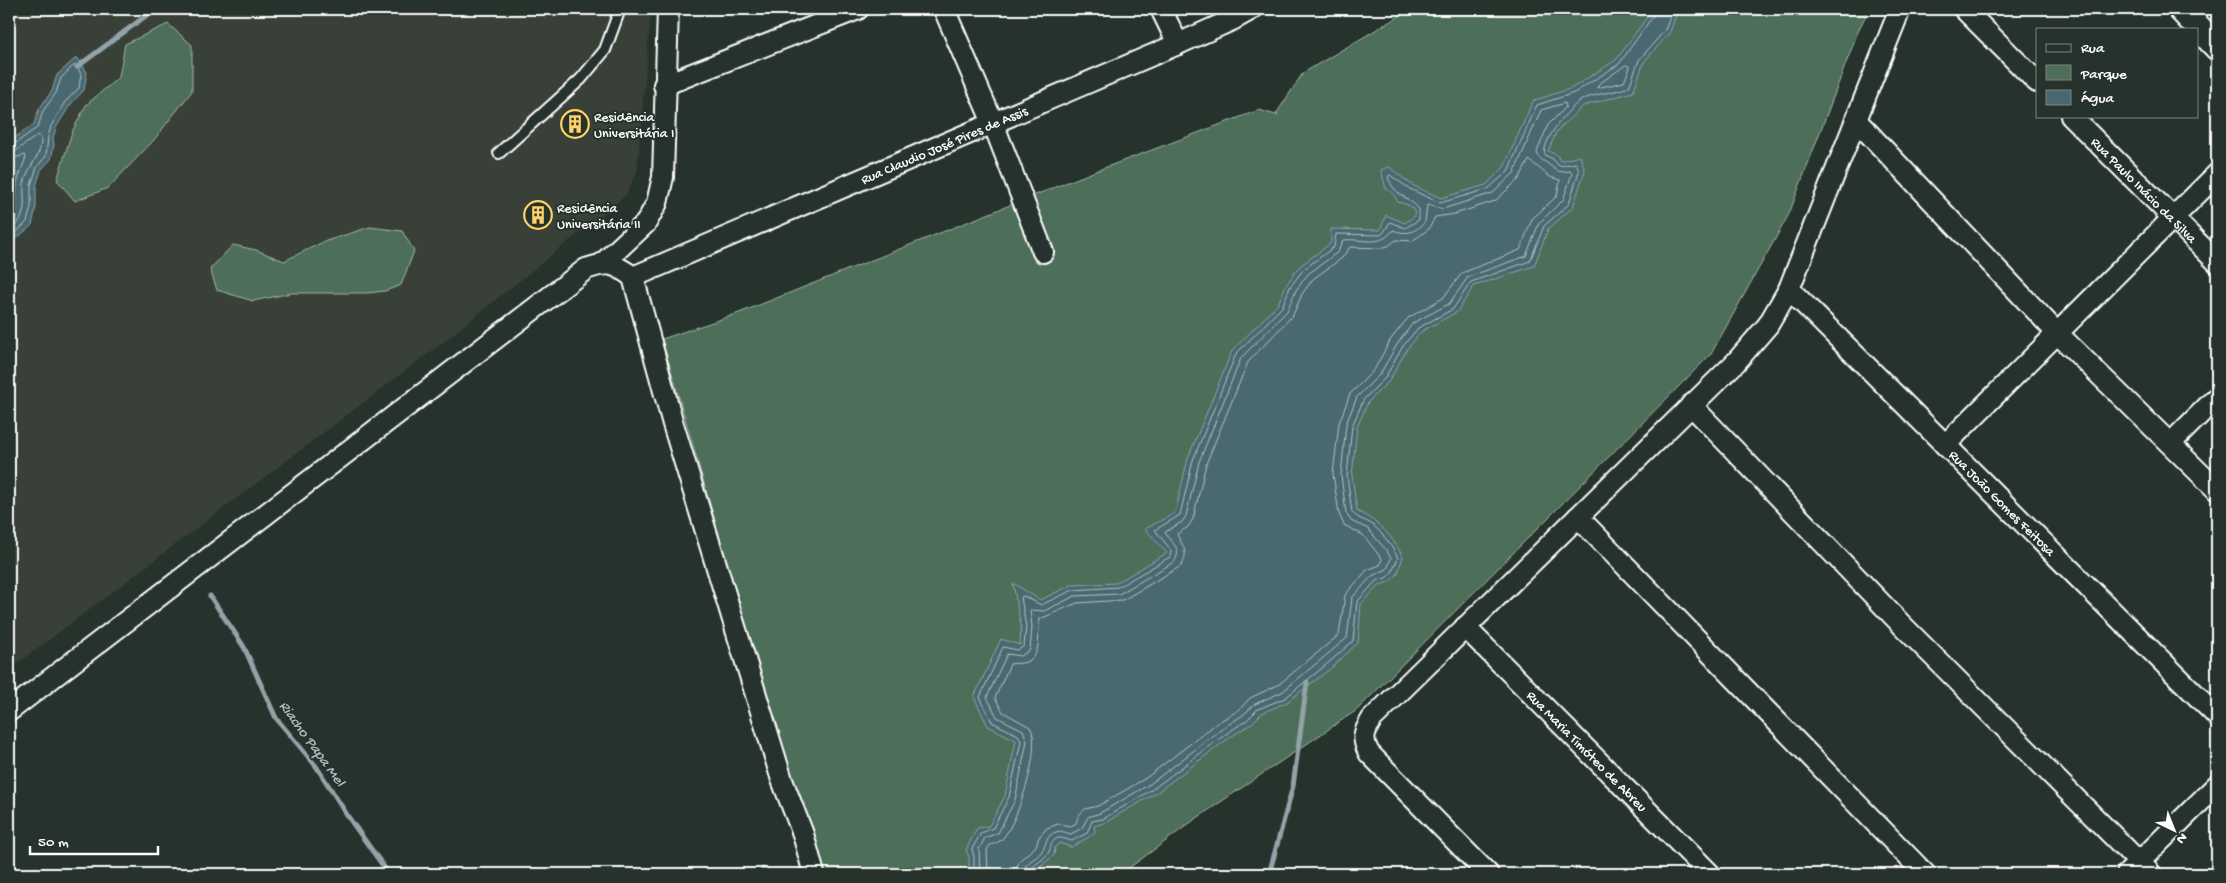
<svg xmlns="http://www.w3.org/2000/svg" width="2226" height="883" font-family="'Gochi Hand',sans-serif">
<rect width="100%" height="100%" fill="#26332d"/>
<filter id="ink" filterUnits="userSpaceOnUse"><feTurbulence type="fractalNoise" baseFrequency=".02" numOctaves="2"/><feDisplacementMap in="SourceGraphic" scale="10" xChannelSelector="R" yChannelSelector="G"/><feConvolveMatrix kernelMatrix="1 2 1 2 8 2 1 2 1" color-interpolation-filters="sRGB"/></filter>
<g filter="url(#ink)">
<!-- built -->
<path fill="#394037" d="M 9,9 L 651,9 L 637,172 L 625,196 L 437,347 L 9,670 Z"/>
<!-- green -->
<path fill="#4d6e59" stroke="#a6b6ac" d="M 1411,9 L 1869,9 L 1859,29 L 1789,214 L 1711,354 L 1357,710 L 1194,820 L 1121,874 L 823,874 L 778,737 L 662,339 L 739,313 L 1093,172 L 1259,110 L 1279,116 L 1276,114 L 1303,73 Z
M 168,24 L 192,45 L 192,91 L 153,141 L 108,188 L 75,201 L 57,180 L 72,132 L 86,105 L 119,77 L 125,44 Z
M 370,227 L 402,231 L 414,251 L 401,285 L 385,291 L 367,293 L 291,293 L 253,301 L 217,290 L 210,269 L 233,245 L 256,250 L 284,261 L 323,242 Z"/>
<!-- water -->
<path fill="#496870" stroke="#92a4a9" d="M 1653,9 L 1678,9 L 1670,32 L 1644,62 L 1633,92 L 1583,106 L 1557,131 L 1548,151 L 1557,155 L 1560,161 L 1580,156 L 1585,170 L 1573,207 L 1548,229 L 1534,266 L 1474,286 L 1457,312 L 1422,331 L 1407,349 L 1389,381 L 1368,402 L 1357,427 L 1352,476 L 1357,511 C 1380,523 1391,534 1403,557 L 1397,575 L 1389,582 L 1379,585 L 1361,604 L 1358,643 L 1330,669 L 1287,702 L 1262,713 L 1251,724 L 1229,738 L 1156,793 L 1104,823 L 1094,826 L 1095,832 L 1089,837 L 1071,847 L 1059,843 L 1055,847 L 1054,855 L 1032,874 L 969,874 L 969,857 L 966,850 L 977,828 L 989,826 L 1005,796 L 1016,740 L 988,726 L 974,697 L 1001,639 L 1020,645 L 1021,627 L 1013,583 L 1040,600 L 1072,585 L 1116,583 L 1167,553 L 1145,529 L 1175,513 L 1188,458 L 1232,351 L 1278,304 L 1286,285 L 1300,266 L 1331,243 L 1331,229 L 1380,230 L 1386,215 L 1405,223 L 1415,216 C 1415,206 1406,204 1398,202 L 1393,193 L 1386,189 L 1381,170 L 1389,167 L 1412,185 L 1441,198 L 1486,185 L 1504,167 L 1533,101 L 1572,88 L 1616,60 Z
M 77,57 L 87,72 L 84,90 L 70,105 L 56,128 L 53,138 L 54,145 L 51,159 L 41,170 L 36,186 L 36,207 L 32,225 L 9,245 L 9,142 L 34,124 L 39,109 L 52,91 L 57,75 Z"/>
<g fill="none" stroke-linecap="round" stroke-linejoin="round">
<!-- shore -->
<path stroke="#b6c3c6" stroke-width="1" d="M 1626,65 L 1630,67 L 1624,82 L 1597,88 L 1598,85 Z
M 9,146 L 13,145 L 38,127 L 43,111 L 56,93 L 61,78 L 73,66 L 76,65 L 81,74 L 79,88 L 65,102 L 51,126 L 48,137 L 46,156 L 37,167 L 31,185 L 31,207 L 27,222 L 9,239
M 9,152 L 17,150 L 38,135 L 41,137 C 43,157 27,165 24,184 C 23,195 26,205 22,216 C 20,222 13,227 9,231
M 9,160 L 24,155 L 26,157 L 17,182 L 15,214 L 9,221
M 974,874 L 974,857 L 972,849 L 981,833 L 993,828 L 1009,797 L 1021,741 L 1018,735 L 992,722 L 980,697 L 1003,647 L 1018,650 L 1024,646 L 1026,627 L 1021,597 L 1024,596 L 1041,605 L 1073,590 L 1118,587 L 1170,557 L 1171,550 L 1155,530 L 1180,515 L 1193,460 L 1236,354 L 1282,307 L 1290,287 L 1304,269 L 1334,247 L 1336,234 L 1381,235 L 1384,232 L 1390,222 L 1405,228 L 1419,220 L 1419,209 C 1408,196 1394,196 1388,177 L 1390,175 L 1410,189 L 1440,203 L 1488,189 L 1508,171 L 1537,105 L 1574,93 L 1619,64 L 1655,13 L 1656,9
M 980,874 L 979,849 L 985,838 L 998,833 L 1015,800 L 1027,741 L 1023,730 L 997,717 L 987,697 L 1007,654 L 1021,656 L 1030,650 L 1032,627 L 1030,610 L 1044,611 L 1075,596 L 1119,594 L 1174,562 C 1184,548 1170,543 1165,532 L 1182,522 L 1186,516 L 1199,462 L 1241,358 L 1287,311 L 1296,290 L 1308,274 L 1338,252 L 1343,240 C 1363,238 1380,248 1393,230 C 1406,235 1415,233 1425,222 L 1427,205 L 1443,209 L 1493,193 L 1514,173 L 1541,110 L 1565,103 L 1566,107 L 1548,125 L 1537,152 C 1539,160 1543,160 1548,164 C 1558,171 1556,173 1570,171 L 1572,174 L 1563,200 L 1539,223 L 1526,256 L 1468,277 L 1449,304 L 1413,323 L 1398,343 L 1380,374 L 1357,397 L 1346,424 L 1341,475 L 1346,513 L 1351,521 L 1368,529 L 1386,550 L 1391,558 L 1387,569 L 1372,576 L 1352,598 L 1347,638 L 1282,692 L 1255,704 L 1243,715 L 1222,729 L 1150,784 L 1100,813 L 1088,817 L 1082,828 L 1071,834 C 1066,833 1061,830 1056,832 C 1046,835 1047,844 1042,851 C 1036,860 1024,861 1023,874
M 988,874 L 987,850 L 990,845 C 995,844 1000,842 1003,838 C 1018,821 1043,746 1030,727 L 1003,712 L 995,698 L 1010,664 C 1015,663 1021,664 1026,662 C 1044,655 1036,633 1040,619 L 1077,603 L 1123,600 L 1181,566 C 1190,552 1182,546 1177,534 L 1188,527 L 1193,519 L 1206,464 L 1248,362 L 1293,315 L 1302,294 L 1313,279 L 1342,258 L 1350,247 L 1381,248 L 1388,246 L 1396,240 L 1412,241 L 1429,229 L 1435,217 L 1455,214 L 1495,201 L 1519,179 L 1529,160 L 1550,177 L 1560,180 L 1557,196 L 1532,219 L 1520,250 L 1462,273 L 1443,298 L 1408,318 L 1391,339 L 1374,370 L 1350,394 L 1339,423 L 1333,474 L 1339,514 L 1344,525 L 1363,535 L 1382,559 L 1380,565 L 1367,570 L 1345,595 L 1339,635 L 1278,685 L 1250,698 L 1239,710 L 1217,723 L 1146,778 L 1098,806 L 1085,809 L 1079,815 L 1076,823 L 1071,826 L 1058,824 L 1047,828 L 1039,837 L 1036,846 L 1019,861 L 1015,874
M 1029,874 C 1031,864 1043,862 1048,853 C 1052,848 1049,843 1056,839 C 1060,836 1067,840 1072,841 L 1087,833 L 1092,821 L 1103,819 L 1153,789 L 1226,734 L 1247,720 L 1258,709 L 1285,698 L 1326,665 L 1353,641 L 1357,602 L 1376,581 L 1386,578 L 1392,572 L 1398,558 C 1392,546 1383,534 1373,525 C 1366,520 1357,519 1352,512 L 1347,476 L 1352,426 L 1364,399 L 1385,378 L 1403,346 L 1418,328 L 1453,309 L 1471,282 L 1530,261 L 1544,226 L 1569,204 L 1579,171 L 1576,163 L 1559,166 L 1553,159 L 1545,155 C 1541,141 1569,108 1580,101 C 1594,93 1614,93 1629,87 L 1639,60 L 1665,30 L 1673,9"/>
<!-- stream -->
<path stroke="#92a4a9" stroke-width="5" d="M 77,67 L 155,9
M 210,596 L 244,647 L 276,718 L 316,766 L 351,821 L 389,874
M 761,874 L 763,869
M 1269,874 L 1293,786 L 1307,682"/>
<defs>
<path id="service" d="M 499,153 L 581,79 L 605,50 L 620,9"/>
<g id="minor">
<path d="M 944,9 L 993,123 L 1043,252"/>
<path d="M 1161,9 L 1178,44"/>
<path d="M 1964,9 L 2037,82"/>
<path d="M 664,85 L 858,9"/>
<path id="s1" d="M 2071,116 L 2217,262"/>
<path d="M 1856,120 L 2057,333 L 2217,490"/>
<path d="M 603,263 L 646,223 L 657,203 L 663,177 L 668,9"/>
<path id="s2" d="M 633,277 L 1178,44 L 1234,19 L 1252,9"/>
<path id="s3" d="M 1789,289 L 2217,716"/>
<path d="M 1691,405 L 1902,625 L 2151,874"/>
<path d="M 2171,443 L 2217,397"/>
<path d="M 1945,445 L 2217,174"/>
<path d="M 1578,517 L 1925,874"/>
<path id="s4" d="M 1465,627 L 1710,874"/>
<path d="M 9,711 L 586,269 C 608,261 614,263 633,277 L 673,424 L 782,780 L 803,834 L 814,874"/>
<path d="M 1488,874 L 1369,753 C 1362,739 1363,733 1372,719 L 1736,362 L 1768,325 L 1789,289 L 1900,9"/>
<path d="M 2127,874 L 2217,785"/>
</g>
<path id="tertiary" d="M 2181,9 L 2217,47"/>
</defs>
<!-- service casing -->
<use href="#service" stroke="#fff" stroke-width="14"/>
<!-- minor casing -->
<use href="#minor" stroke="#fff" stroke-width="24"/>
<!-- tertiary casing -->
<use href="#tertiary" stroke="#fff" stroke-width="29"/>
<!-- service -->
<use href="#service" stroke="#26332d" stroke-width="10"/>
<!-- minor -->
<use href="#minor" stroke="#26332d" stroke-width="20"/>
<!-- tertiary -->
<use href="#tertiary" stroke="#26332d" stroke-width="25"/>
</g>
</g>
<!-- icons -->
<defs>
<symbol id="building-ring" viewBox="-11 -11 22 22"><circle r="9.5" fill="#26332d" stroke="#ffd166" stroke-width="1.5"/><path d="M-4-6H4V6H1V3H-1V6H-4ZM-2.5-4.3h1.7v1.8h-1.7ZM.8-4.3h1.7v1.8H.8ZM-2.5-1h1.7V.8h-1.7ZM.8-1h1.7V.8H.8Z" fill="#ffd166"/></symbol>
</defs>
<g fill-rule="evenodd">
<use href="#building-ring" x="559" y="108" width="32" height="32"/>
<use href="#building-ring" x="522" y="199" width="32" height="32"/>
</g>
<g text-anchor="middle" stroke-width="4" stroke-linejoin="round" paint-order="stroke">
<!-- poi labels -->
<g font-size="14" fill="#fff" stroke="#26332d" text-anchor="start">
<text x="594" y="121">Residência<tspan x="594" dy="16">Universitária I</tspan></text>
<text x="557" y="212">Residência<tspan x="557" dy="16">Universitária II</tspan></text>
</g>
<!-- street labels -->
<g font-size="14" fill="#fff" stroke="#26332d">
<text dy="5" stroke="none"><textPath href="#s2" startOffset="338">Rua Claudio José Pires de Assis</textPath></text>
<text dy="5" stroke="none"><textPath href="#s1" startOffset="104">Rua Paulo Inácio da Silva</textPath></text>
<text dy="5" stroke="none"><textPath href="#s3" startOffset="302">Rua João Gomes Feitosa</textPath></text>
<text dy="5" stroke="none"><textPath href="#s4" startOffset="174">Rua Maria Timóteo de Abreu</textPath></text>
</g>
<!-- water labels -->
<g font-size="15" font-style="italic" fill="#adbbbf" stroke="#26332d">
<text transform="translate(313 743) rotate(54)" y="5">Riacho Papa Mel</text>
</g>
</g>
<!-- margin -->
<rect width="2226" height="883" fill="none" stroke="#26332d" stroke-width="30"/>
<rect x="15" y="15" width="2196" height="853" fill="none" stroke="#fff" stroke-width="2" filter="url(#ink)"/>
<!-- legend -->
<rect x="2036" y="28" width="162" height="90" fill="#26332d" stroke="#7d8581"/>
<rect x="2046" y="44" width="25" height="8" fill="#26332d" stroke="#7d8581"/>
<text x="2081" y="52" font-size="15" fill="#ffffff">Rua</text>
<rect x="2046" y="65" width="25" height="15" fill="#4d6e59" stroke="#7d8581"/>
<text x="2081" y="78" font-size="15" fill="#ffffff">Parque</text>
<rect x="2046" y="90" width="25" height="15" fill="#496870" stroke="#7d8581"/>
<text x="2081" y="102" font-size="15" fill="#ffffff">Água</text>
<!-- north arrow -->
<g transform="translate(2174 830) rotate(137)" stroke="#26332d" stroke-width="4" paint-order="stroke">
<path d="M0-4L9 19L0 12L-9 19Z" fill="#ffffff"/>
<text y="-8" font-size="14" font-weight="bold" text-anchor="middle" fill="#ffffff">N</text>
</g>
<!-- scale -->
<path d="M30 846v8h128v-8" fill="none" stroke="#ffffff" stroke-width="2.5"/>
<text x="38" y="846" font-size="15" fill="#ffffff" stroke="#26332d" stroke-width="4" paint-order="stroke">50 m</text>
</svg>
